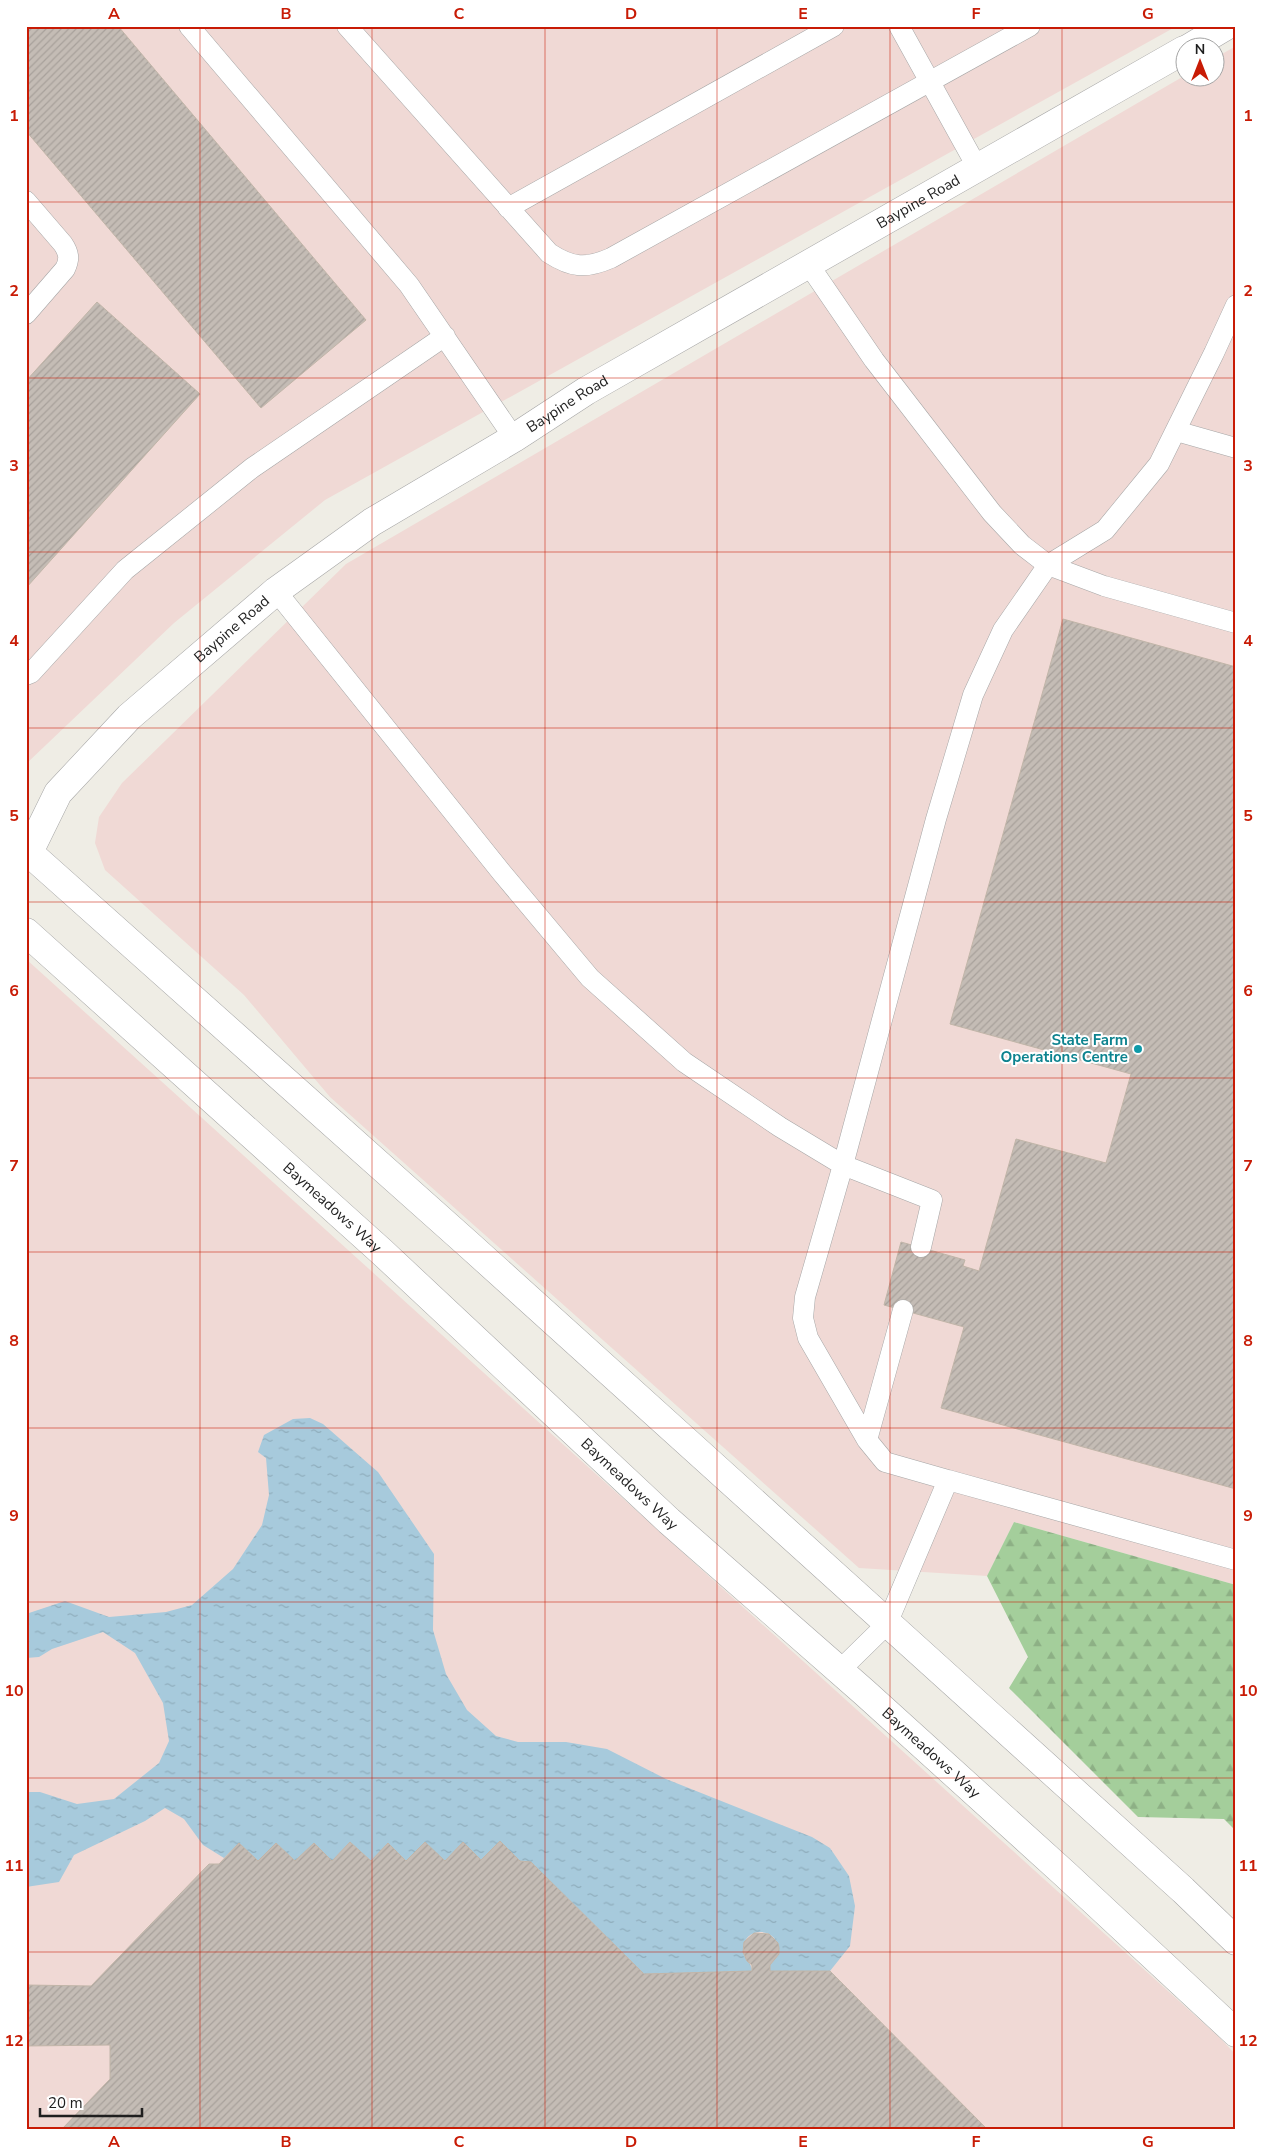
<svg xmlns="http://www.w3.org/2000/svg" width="1262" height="2155" font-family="'Nunito Sans',sans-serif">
<defs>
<pattern id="forest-firs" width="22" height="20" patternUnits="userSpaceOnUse" patternTransform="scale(1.25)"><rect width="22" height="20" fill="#a4ce9b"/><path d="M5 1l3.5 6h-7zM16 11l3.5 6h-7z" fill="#8db085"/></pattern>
<pattern id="water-ripples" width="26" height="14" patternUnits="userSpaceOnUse" patternTransform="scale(1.25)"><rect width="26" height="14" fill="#a7cadc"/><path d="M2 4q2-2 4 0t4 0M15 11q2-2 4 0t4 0" fill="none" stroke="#8fadbc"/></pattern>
<pattern id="building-hatch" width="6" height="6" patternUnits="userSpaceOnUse" patternTransform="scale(1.25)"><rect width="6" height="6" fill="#c4bcb5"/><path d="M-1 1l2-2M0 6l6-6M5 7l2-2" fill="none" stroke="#a8a19b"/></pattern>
</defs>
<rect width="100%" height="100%" fill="#efede5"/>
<!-- commercial -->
<path fill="#f0d9d5" d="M 26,26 L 1177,26 L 325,500 L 174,623 L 26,764 Z
M 1236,46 L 1236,1585 L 1014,1522 L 987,1576 L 859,1568 L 330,1097 L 244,995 L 105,870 L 95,843 L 99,817 L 122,783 L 346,564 L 1184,76 L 1184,78 L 1214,78 L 1215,58 Z
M 26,959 L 1220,2038 L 1236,2055 L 1236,2129 L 26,2129 Z"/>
<!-- forest -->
<path fill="url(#forest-firs)" d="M 1014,1522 L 1236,1585 L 1236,1831 L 1224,1819 L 1138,1817 L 1009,1688 L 1028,1657 L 987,1576 Z"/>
<!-- water -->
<path fill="url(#water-ripples)" d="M 310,1418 L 323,1424 L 378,1472 L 434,1554 L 433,1630 L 446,1674 L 467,1710 L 496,1736 L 518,1742 L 566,1742 L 607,1749 L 666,1779 L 812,1837 L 830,1848 L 849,1876 L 855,1906 L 850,1946 L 830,1971 L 770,1971 L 770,1965 L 779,1954 C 781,1926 743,1925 743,1950 C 743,1959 752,1962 752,1971 L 644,1974 L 531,1862 L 520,1861 L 500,1841 L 481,1860 L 463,1842 L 445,1861 L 406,1861 L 388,1843 L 371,1861 L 350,1842 L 332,1861 L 314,1843 L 295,1861 L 276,1843 L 258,1861 L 239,1843 L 224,1858 L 203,1845 L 184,1819 L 165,1808 L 145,1821 L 74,1855 L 59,1882 L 26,1887 L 26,1792 L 40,1792 L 77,1804 L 114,1799 L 159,1763 L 169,1741 L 163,1703 L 135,1653 L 103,1632 L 52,1649 L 39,1657 L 26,1658 L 26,1614 L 65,1601 L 109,1617 L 166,1612 L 192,1605 L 233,1569 L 262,1525 L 269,1495 L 266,1458 L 258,1452 L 264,1435 L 293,1419 Z"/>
<!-- building -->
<path fill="url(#building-hatch)" stroke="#c1b5a8" d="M 26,26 L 118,26 L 366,320 L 261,408 L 26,131 Z
M 97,302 L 200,394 L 26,588 L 26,381 Z
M 1063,619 L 1236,667 L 1236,1489 L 941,1408 L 964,1327 L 884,1305 L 901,1242 L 965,1260 L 963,1266 L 979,1271 L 1016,1139 L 1106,1163 L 1131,1074 L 950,1024 Z
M 500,1841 L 520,1861 L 531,1862 L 644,1974 L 752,1971 L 752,1965 L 747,1961 L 743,1952 L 744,1942 L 754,1933 L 769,1934 L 778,1943 L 779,1948 L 779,1954 L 770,1965 L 770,1971 L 830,1971 L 987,2129 L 62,2129 L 110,2079 L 110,2045 L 26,2046 L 26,1985 L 91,1986 L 209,1864 L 219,1864 L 239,1843 L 258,1861 L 276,1843 L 295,1861 L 314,1843 L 332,1861 L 350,1842 L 371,1861 L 388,1843 L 406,1861 L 425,1842 L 445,1861 L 463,1842 L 481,1860 Z"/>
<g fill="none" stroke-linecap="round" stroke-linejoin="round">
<defs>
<path id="service" d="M 189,26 L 409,285 L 514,438
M 347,26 L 549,253 C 572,268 586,269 611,258 L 1030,26
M 899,26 L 977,167
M 26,201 L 63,244 C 69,253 70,259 65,269 L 26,314
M 508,208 L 834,26
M 809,265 L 874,360 L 992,513 L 1022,545 L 1048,565 L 1104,586 L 1236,623
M 1176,431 L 1236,448
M 276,591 L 502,873 L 590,978 L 684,1062 L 780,1127 L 843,1165 L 932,1200 L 921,1247
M 26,675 L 31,673 L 125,570 L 252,468 L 445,336
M 867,1440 L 903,1310
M 948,1480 L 885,1462 L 867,1440 L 808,1338 L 803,1318 L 805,1297 L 843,1165 L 936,819 L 973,695 L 1003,630 L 1048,565 L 1105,530 L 1159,464 L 1214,353 L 1236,305
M 839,1671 L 887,1624 L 948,1480 L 1236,1560"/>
<g id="minor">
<path d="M 1189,48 L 1226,26"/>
<path id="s1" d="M 29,852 L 58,793 L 129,717 L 276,591 L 372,522 L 514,438 L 586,391 L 1184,50"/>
</g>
<g id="tertiary">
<path d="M 26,850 L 468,1244 L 1183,1890 L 1236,1941"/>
<path id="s2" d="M 26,932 L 382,1252 L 669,1521 L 864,1692 L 1065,1874 L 1236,2033"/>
</g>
</defs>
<!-- service casing -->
<use href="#service" stroke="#a6a6a6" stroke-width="21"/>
<!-- minor casing -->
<use href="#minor" stroke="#a6a6a6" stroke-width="29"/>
<!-- tertiary casing -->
<use href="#tertiary" stroke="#a6a6a6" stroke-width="29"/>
<!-- service -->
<use href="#service" stroke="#fff" stroke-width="20"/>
<!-- minor -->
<use href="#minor" stroke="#fff" stroke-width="28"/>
<!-- tertiary -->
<use href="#tertiary" stroke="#fff" stroke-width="28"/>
</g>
<!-- grid -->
<path fill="none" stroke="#c81b05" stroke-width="1" stroke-opacity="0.55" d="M 200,26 L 200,2129M 372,26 L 372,2129M 545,26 L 545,2129M 717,26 L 717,2129M 890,26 L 890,2129M 1062,26 L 1062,2129M 26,202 L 1236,202M 26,378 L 1236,378M 26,552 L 1236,552M 26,728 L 1236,728M 26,902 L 1236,902M 26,1078 L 1236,1078M 26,1252 L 1236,1252M 26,1428 L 1236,1428M 26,1602 L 1236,1602M 26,1778 L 1236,1778M 26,1952 L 1236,1952"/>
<!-- markers -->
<circle fill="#0f9aa8" stroke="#fff" stroke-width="2" cx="1138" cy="1049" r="5"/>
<g text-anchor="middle" stroke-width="4" stroke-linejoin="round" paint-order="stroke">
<!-- street labels -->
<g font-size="15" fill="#1f1f1f" stroke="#fff">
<text dy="5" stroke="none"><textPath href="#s1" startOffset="1115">Baypine Road</textPath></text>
<text dy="5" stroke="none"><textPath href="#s1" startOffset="710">Baypine Road</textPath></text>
<text dy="5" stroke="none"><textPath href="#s1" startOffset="305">Baypine Road</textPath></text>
<text dy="5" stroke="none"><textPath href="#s2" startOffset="412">Baymeadows Way</textPath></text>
<text dy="5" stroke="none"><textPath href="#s2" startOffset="818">Baymeadows Way</textPath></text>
<text dy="5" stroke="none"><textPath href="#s2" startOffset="1222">Baymeadows Way</textPath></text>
</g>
<!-- culture labels -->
<g font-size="15" font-weight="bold" fill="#0d838f" stroke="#fff" text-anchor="end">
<text x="1128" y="1045">State Farm<tspan x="1128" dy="17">Operations Centre</tspan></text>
</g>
</g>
<!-- border -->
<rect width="1262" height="2155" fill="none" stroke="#ffffff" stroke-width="55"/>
<!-- north arrow -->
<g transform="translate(1200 62)"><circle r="24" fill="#ffffff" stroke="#a5a5a5"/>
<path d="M0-4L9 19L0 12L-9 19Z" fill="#c81b05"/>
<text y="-8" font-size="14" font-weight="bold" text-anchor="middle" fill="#1f1f1f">N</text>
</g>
<!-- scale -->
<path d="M40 2108v8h102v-8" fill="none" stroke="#1f1f1f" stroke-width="2.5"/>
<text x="48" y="2108" font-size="15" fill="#1f1f1f" stroke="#ffffff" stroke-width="4" paint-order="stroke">20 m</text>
<rect x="28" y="28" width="1206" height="2100" fill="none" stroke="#c81b05" stroke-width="2"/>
<g font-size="16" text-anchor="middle" font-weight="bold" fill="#c81b05">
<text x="114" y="19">A</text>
<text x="286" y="19">B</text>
<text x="459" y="19">C</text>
<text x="631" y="19">D</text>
<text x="803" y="19">E</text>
<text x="976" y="19">F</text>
<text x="1148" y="19">G</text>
<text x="14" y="121">1</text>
<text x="1248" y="121">1</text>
<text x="14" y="296">2</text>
<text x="1248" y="296">2</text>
<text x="14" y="471">3</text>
<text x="1248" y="471">3</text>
<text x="14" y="646">4</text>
<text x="1248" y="646">4</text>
<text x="14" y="821">5</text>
<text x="1248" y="821">5</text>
<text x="14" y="996">6</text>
<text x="1248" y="996">6</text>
<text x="14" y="1171">7</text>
<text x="1248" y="1171">7</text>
<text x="14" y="1346">8</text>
<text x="1248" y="1346">8</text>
<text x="14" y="1521">9</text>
<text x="1248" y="1521">9</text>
<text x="14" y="1696">10</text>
<text x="1248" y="1696">10</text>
<text x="14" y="1871">11</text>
<text x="1248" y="1871">11</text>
<text x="14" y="2046">12</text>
<text x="1248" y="2046">12</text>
<text x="114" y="2147">A</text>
<text x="286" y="2147">B</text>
<text x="459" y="2147">C</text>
<text x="631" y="2147">D</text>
<text x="803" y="2147">E</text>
<text x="976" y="2147">F</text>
<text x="1148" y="2147">G</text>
</g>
</svg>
